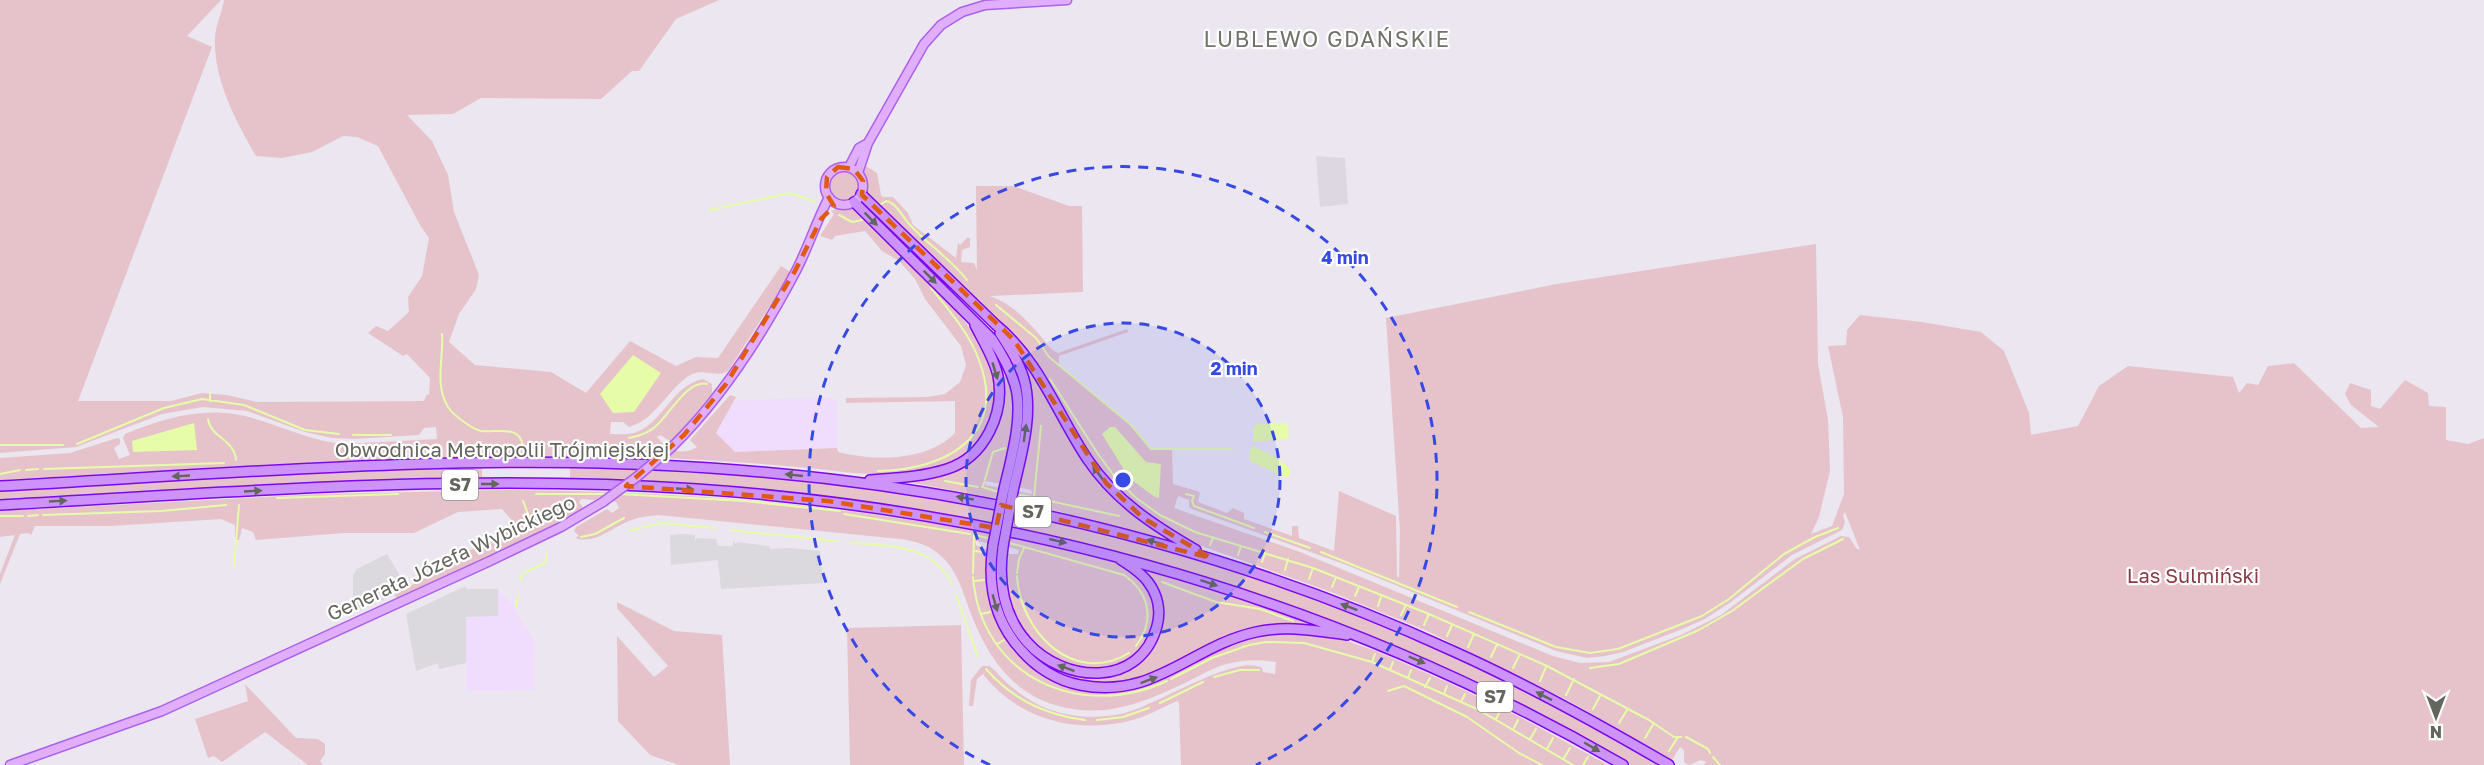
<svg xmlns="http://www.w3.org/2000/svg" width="2484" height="765" font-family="'Golos Text',sans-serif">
<rect width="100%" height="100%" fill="#ebe6ef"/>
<!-- commercial -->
<path fill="#f0ddfd" d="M 830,397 L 837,401 L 837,448 L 735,452 L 715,433 L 733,401 Z
M 498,589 L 502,595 L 513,604 L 518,616 L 535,641 L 534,690 L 466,691 L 466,617 L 497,616 Z"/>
<!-- industrial -->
<path fill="#dbd8de" d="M 682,534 L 695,535 L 695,540 L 697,538 L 716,539 L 718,546 L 733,546 L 733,541 L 736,544 L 737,542 L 769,546 L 770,549 L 790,548 L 820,551 L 823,583 L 721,589 L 718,560 L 671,565 L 670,535 Z
M 387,554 L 408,589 L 358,611 L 353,608 L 353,575 L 357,569 Z
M 466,586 L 466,589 L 498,589 L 498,616 L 466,617 L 466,663 L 439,669 L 438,663 L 416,671 L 406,614 Z"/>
<!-- education -->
<path fill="#ddd7e2" d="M 1316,156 L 1345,158 L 1348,204 L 1320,207 Z"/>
<!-- green -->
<path fill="#e6c3ca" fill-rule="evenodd" d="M 0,0 L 221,0 L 187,36 L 212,47 L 78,401 L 171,401 L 202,393 L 227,395 L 257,402 L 424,401 L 427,394 L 429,395 L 430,378 L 407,354 L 403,356 L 368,333 L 376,326 L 388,331 L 409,312 L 408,297 L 422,276 L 429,238 L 420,225 L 378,146 L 357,137 L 343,136 L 312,152 L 282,158 L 256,156 C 236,121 213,79 215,37 C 216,24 222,12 224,0 L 719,0 L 676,19 L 639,71 L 632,71 L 601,99 L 481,98 L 453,114 L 407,115 L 432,141 L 448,175 L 454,212 L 479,275 L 476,289 L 459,314 L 449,342 L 475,365 L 551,372 L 586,393 L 630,341 L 676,366 L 696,357 L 718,358 L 781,266 L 789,271 L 789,276 L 728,371 C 716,379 702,366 687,377 C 666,392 656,419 629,427 L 623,422 L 611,422 L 610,434 C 618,434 626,435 634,433 C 663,424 672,385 703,379 L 712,384 L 712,393 L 672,442 L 660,435 L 657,437 L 665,446 L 662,449 C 674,451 687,454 697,447 L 690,440 L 730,395 L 736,397 L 716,433 L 735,452 L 837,448 L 838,452 C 874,461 927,462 955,433 L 955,401 L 846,403 L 846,398 L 928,397 L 945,394 L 960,382 L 966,365 L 961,346 L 925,299 L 915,279 L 899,261 L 882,251 L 865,231 L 835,236 L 832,240 L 820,236 L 834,214 L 831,211 L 833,210 L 854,206 C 873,226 893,245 913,265 C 956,308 1021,369 983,435 C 952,489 862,474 810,468 C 780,465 750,463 720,461 C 481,446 239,467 0,480 L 0,458 L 70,453 L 117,438 L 120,439 L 120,444 L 114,448 L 119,459 L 130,455 L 123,438 L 125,434 C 170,416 211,404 259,420 C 288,429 313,441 343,444 L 437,439 L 436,427 L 424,428 L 419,435 L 353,439 L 332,438 L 305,432 L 247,411 L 203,407 L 162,414 L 76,447 L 0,453 Z
M 863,164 L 877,173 L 881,195 L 883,197 L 893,197 L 908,213 L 913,225 L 956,258 L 958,243 L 960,245 L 967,238 L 970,238 L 970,247 L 962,250 L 961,262 L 974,263 L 977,270 L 976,186 L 1013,186 L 1069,206 L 1082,206 L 1083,292 L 990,296 C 1010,303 1024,317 1038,333 C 1046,341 1048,349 1058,353 L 1127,329 L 1128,332 L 1059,356 L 1059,365 L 1131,425 L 1150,448 L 1172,448 L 1173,484 L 1200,492 L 1198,502 L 1227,513 L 1233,508 L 1244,513 L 1244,519 L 1292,536 L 1292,526 L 1298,526 L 1299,538 L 1334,551 L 1339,491 L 1396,516 L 1397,576 L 1399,578 L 1400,531 L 1386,318 L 1557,284 L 1816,244 L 1818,364 L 1828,420 L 1830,471 L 1819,517 L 1811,534 L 1832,526 L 1844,494 L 1843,417 L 1828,346 L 1846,345 L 1847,330 L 1860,315 L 1922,322 L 1981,332 L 2004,351 L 2029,413 L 2031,435 L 2078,426 L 2099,386 L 2128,366 L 2233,377 L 2239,393 L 2247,383 L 2258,385 L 2268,366 L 2294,363 L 2361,428 L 2379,427 L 2351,405 L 2345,394 L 2350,383 L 2371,390 L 2371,406 L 2380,409 L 2405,380 L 2428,393 L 2429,406 L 2446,407 L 2446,440 L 2468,444 L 2484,438 L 2484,765 L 1704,765 L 1706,762 L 1701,760 L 1689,765 L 1684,762 L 1684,750 L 1680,747 L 1672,760 L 1569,701 L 1425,630 L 1331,592 L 1185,540 L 1128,502 L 1092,461 L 1042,375 L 984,308 L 866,193 ZM 1178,496 L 1189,500 L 1189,507 L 1192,509 L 1349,566 L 1556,651 L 1587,658 L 1605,656 L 1623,652 L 1680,630 L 1705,619 L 1731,602 L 1792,555 L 1842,530 L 1845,523 L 1843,515 L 1845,512 L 1860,550 L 1856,548 L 1849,537 L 1841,536 L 1795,559 L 1721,615 L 1681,635 L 1609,662 L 1580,663 L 1553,656 L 1300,552 L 1174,508 Z
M829 185a15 15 0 1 1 30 0a15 15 0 1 1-30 0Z
M 984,337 C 992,344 996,353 1002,364 C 1021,403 1010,442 1002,484 L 986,481 L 985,485 L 1032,494 L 1031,490 L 1017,487 L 1030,419 L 1013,347 L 1025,359 L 1083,458 L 1173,541 L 1042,507 L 908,482 L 971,459 L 1001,405 Z
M 482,467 L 482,480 L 0,501 L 0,490 L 329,472 Z
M 570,467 L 679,470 L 787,477 L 966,502 L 1140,542 L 1280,585 L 1395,630 L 1545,700 L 1661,765 L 1631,765 L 1479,684 L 1347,627 L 1243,589 L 1137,557 L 996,523 L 857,501 L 714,487 L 570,481 Z
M 498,490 C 667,491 830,502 996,535 C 1025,541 1055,547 1084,555 C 1096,558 1110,560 1121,565 C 1149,579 1166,612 1147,640 C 1111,693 1042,668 1015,619 C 1004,598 1005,576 1005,554 L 1018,554 L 1019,550 L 1008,547 L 1009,539 L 990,535 L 988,543 L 975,541 L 976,545 L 989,551 L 993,611 L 1042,672 L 1118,690 L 1233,641 L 1278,630 L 1330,635 L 1376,651 L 1449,683 L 1518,716 L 1608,765 L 1181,765 L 1179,703 L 1177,701 C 1161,708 1146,717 1129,721 C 1075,734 1018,719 983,674 L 977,679 L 973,706 L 969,706 L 971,680 L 982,666 L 989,666 C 996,670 1000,677 1006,682 C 1018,693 1033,703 1048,709 C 1073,718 1100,719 1125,713 C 1155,706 1237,653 1262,668 L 1263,672 L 1275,674 L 1276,662 C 1261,660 1246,659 1231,663 C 1216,666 1203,674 1189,681 C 1145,702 1105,720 1055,705 C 1006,690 983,648 967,603 C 961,586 955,568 941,556 C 930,545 915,541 900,539 L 659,515 C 650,516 641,516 632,520 C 613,526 596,545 575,538 L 579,536 L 574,531 L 576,527 L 607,509 L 612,513 L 619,508 L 616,502 L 600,498 L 595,500 L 581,499 L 579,502 L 584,509 L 551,528 L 397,600 L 395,595 L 515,524 L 502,509 L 458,512 L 414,533 L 344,533 L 256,540 L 253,532 L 242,528 L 239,540 L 235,540 L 235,525 L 221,519 L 111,526 L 35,526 L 31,535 L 28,533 L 20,534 L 0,584 L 0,574 L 15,535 L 0,537 L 0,511 L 321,494 Z
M 998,552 C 994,590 999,598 1020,628 C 1028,639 1035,654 1045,662 C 1069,683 1101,676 1128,668 L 1162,619 L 1142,568 L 1228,594 L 1312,625 C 1289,627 1269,623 1244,631 C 1205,643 1171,673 1131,681 C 1071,693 1008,656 996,594 C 993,581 995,566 995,553 Z
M 617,602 L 674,631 L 722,635 L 730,765 L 679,765 L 650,755 L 618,721 L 617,636 L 654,677 L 668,666 L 617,608 Z
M 961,625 L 964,765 L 850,765 L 847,628 Z
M 245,684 L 296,738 L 318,739 L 325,744 L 325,754 L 320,761 L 323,765 L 308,765 L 265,732 L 222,762 L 214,756 L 208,758 L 195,719 L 248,701 Z"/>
<!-- water -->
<path fill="#e7fca9" d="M 633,355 L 661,373 L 634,412 L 613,413 L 600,394 Z
M 194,423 L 197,450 L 133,452 L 132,441 Z
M 1284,423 L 1288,424 L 1289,437 L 1286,439 L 1253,442 L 1253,430 L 1256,424 Z
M 1110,427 L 1115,427 L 1146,462 L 1161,464 L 1159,498 L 1155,497 L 1129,478 L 1102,434 Z
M 1252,446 L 1272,455 L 1290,468 L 1290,475 L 1286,478 L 1250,461 L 1249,452 Z"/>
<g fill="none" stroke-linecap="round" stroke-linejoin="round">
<!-- stream -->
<path stroke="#e7fca9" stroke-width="2" d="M 881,204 L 886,201 C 896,202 902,216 909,224 C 927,244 950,258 967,280
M 709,210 L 790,193 L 814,201
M 839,215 L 852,222 L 862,220
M 996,305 L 1036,338 L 1049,357 L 1131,425 L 1151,449 L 1232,449
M 442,334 C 444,358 434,384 448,407 C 453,415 472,429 481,431 C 496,433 521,424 523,447
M 1050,379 L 1098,454 L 1115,477 L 1135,497 L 1160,515 L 1195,532 L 1313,568 L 1429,614 L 1547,666 L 1649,720 L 1674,737 L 1681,737
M 210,401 L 210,393
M 208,419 C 210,437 235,440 236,460
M 353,435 L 391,435
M 629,438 C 639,436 649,433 656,426 C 669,415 688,379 707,384
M 77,444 L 164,408 L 202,399 L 244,405 L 305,430 L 339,434
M 0,445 L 63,445
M 44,469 L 224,463
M 26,470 L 38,469
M 878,471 C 944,470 1008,438 979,360 C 969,333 949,310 931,288
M 0,474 L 20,470
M 945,481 L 978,487
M 983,486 L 993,452 L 1005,448
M 982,487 L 1002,493
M 536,494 L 610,494
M 619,494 L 744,501 L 840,511
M 1186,494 L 1194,496 L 1192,501 L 1194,506 L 1254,528
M 1016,496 L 1022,495 L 1119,516
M 1034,497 L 1041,426
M 277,498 L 398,494
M 523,501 L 530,519
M 844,514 L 970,534
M 43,515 L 161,511 L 226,505
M 0,516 L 23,516
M 28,516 L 38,515
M 630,530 L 662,523 L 716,528
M 731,530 L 837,541
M 1265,532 L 1310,548
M 974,535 L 992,539
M 581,537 L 595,534 L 624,518
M 1006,542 L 1124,575 C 1150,593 1155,621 1136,646
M 851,543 C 890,546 932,544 952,584
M 1210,545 L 1213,538
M 973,551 L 985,552
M 1321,552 L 1457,607
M 1238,555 L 1241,546
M 1262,562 L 1265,554
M 234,566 L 239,505
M 1285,570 L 1288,559
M 973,573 L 974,535
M 1017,573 L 1019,559 L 1024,548
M 1017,576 C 1020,631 1073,687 1129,653
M 973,577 C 981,678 1081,721 1167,681
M 1309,579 L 1313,568
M 520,580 L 523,573 L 546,562 L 546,553
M 974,581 L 984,580
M 1162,582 L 1216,602 L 1260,609 L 1293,621
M 1332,587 L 1336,577
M 956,595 L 978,657
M 1355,596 L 1359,587
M 1378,606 L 1381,597
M 516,607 L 518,596
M 1469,612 L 1556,647 L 1590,653 L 1618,649 L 1702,616 L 1729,599 L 1784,554 L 1815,537 L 1838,528
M 981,614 L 990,612
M 1401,615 L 1406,605
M 1424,625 L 1429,614
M 1447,636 L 1452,625
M 997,644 L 1004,640
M 1468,647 L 1474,634
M 1491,657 L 1497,644
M 1372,662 L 1375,654
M 1513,668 L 1520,654
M 1590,668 L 1619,664 L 1699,630 L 1732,611 L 1803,559 L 1843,539
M 986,669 C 1012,699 1046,715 1085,720
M 1390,670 L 1393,662
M 1214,677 L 1240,670 L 1259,670
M 1408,678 L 1411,670
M 1171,679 L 1212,658 L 1249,645 L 1266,642 L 1304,643 L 1372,662 L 1479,710 L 1573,765
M 1540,681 L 1546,667
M 1425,687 L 1430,678
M 1388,691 L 1404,686 L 1467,717 L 1519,753 L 1542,765
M 1444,694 L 1447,686
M 1566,695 L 1574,679
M 1461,702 L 1465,694
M 1160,703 L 1203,682
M 1593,709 L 1600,696
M 1479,710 L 1483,703
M 1496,719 L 1500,711
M 1097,720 L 1123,717 L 1149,708
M 1619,723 L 1627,710
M 1514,728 L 1518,720
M 1686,737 L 1708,749 L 1710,753
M 1645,738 L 1654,723
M 1530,739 L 1536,729
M 1547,749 L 1553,738
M 1669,751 L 1678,737
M 1713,757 L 1720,765
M 1564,758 L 1570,748
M 1583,765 L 1588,757"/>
<defs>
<path id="major" d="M825 186a19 19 0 1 1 38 0a19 19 0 1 1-38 0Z
M 849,167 L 859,148 L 868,143
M 858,173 L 868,143 L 924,44 L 941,25 L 962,12 L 985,5 L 1067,0
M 672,447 C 723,397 764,332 797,269 C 809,245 817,220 829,197
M 10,765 L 162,711 L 490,561 L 561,527 L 603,502"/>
<path id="highway" d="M 861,194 L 996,325 C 1040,361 1057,414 1088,460 C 1116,501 1153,525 1196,550
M 854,202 L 992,339 C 1002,354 1010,368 1015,385 C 1024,415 1011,459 1004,489
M 1000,333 C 1009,347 1019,362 1024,379 C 1034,414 1021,456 1013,491
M 870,480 C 896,478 922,477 947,469 C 985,457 1005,413 998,376 C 994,358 983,341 975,325
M 0,486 C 236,473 474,452 710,468 C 967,485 1220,544 1455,652 C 1528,685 1599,724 1669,765
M 0,505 C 231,492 465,473 697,489 C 1027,512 1336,599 1623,765
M 993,545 C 987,585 994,621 1022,651 C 1037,668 1058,681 1080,685 C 1154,700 1191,646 1256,632 C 1287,625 1316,631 1347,635
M 1003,547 C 998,582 1003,615 1027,642 C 1063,683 1140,689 1157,626 C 1161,611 1158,595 1148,582 C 1141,572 1130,566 1120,559"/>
</defs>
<!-- major casing -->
<use href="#major" stroke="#ac61ed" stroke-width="11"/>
<!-- highway casing -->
<use href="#highway" stroke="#7c08ed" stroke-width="12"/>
<!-- major -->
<use href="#major" stroke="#e1aefc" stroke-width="8"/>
<!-- highway -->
<use href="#highway" stroke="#cd93fa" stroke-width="9"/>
<defs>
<path id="major-bridge" d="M 603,502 L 638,476 L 672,447"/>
<path id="highway-bridge" d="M 993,545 L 1004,489
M 1003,547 L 1013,491"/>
</defs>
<!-- major-bridge casing -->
<use href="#major-bridge" stroke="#ac61ed" stroke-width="11" stroke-linecap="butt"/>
<!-- highway-bridge casing -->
<use href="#highway-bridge" stroke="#7c08ed" stroke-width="12" stroke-linecap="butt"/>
<!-- major-bridge -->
<use href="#major-bridge" stroke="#e1aefc" stroke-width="8"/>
<!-- highway-bridge -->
<use href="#highway-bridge" stroke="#cd93fa" stroke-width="9"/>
</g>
<!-- one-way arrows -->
<defs><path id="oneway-solid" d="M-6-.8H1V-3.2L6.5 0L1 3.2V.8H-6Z" transform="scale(1.5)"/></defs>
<g fill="#63665d">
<use href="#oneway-solid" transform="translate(871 219) rotate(45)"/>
<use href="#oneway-solid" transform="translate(930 277) rotate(45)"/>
<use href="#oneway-solid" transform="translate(995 371) rotate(73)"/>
<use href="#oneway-solid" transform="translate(1025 433) rotate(-82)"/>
<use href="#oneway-solid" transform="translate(1098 473) rotate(-127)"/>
<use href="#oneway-solid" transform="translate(794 475) rotate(-174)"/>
<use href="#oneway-solid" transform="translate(181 476) rotate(177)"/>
<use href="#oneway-solid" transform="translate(490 484)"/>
<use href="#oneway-solid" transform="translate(685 489) rotate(3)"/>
<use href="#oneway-solid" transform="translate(253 491) rotate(-3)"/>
<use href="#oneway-solid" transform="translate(965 498) rotate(-170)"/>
<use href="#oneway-solid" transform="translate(58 501) rotate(-3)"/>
<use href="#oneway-solid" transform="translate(1058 541) rotate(13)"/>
<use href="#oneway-solid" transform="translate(1155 542) rotate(-165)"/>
<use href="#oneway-solid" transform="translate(1209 583) rotate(18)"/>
<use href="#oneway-solid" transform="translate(995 603) rotate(74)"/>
<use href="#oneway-solid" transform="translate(1349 607) rotate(-159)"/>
<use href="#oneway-solid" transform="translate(1417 660) rotate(23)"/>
<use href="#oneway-solid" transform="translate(1066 668) rotate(-160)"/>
<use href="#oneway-solid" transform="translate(1149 680) rotate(-20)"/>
<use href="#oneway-solid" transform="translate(1544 696) rotate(-153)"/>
<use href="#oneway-solid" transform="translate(1592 747) rotate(30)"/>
</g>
<!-- marked area -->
<path fill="none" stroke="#e15a10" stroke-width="4.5" stroke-dasharray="12 8" stroke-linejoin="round" d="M 838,167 L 854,169 L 863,181 L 862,195 L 1014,340 L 1106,483 L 1143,518 L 1211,558 L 1001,505 L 996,528 L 828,501 L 626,486 L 684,435 L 726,384 L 795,271 L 821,219 L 834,206 L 826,193 L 827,177 Z"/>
<!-- distance rings -->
<circle cx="1123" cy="480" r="157" fill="#3749e4" fill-opacity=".12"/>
<g fill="none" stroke="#3749e4" stroke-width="3" stroke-dasharray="10 8">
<circle cx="1123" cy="480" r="157"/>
<path d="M990 765A314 314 0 1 1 1256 765"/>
</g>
<g text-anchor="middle" stroke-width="4.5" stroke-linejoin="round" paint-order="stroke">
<!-- shield labels -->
<g fill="#fff" stroke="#92948e" stroke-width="1.5">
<rect x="442" y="470" width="36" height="30" rx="4.5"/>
<rect x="1015" y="497" width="36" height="30" rx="4.5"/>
<rect x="1477" y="682" width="36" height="30" rx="4.5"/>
</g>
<g font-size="18" font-weight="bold" fill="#63665d">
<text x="460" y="491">S7</text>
<text x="1033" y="518">S7</text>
<text x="1495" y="703">S7</text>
</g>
<!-- street labels -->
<g font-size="20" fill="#63665d" stroke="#fff">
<text x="502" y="457">Obwodnica Metropolii Trójmiejskiej</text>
<text transform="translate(451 558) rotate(-25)" y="7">Generała Józefa Wybickiego</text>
</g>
<!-- park labels -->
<g font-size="20" fill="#893a44" stroke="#fff">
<text x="2193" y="583">Las Sulmiński</text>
</g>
<!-- quarter labels -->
<g font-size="22" letter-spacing="1.5" fill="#707369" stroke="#fff">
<text x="1327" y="47">LUBLEWO GDAŃSKIE</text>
</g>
</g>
<circle cx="1123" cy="480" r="9" fill="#3749e4" stroke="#fff" stroke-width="3"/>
<g font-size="18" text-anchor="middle" font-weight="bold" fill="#3749e4" stroke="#fff" stroke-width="4.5" stroke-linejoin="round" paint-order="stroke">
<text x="1345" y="264">4 min</text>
<text x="1234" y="375">2 min</text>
</g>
<!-- north arrow -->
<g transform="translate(2436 717) rotate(180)" stroke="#ffffff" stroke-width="4.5" paint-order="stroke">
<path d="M0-4.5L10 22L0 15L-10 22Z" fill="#63665d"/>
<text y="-9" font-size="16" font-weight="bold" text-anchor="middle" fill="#63665d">N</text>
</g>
</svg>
